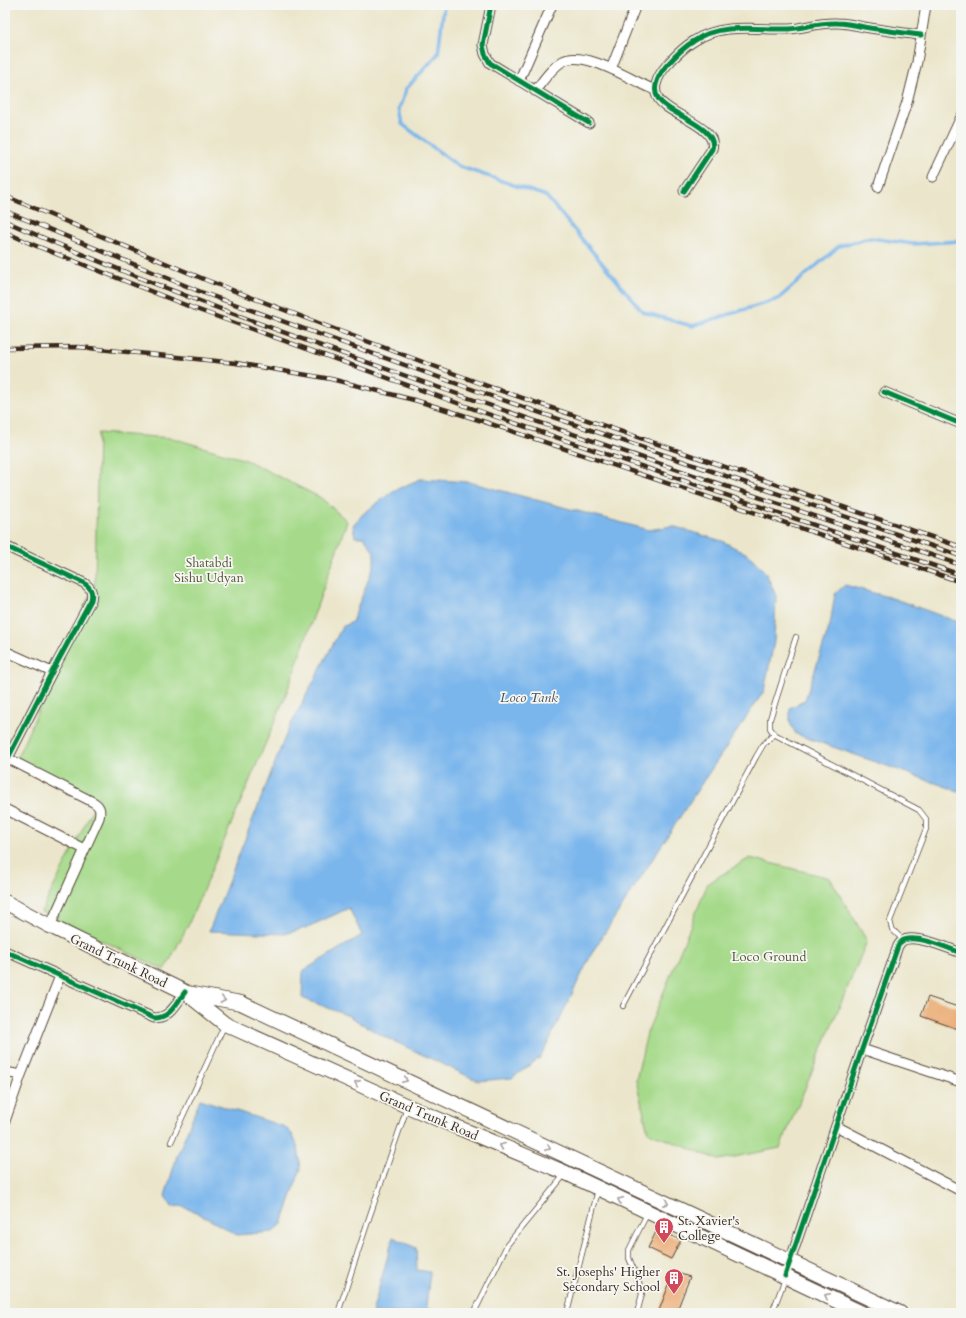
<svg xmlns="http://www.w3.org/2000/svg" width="966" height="1318" font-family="Cardo,serif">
<rect width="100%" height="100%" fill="#f6f6f2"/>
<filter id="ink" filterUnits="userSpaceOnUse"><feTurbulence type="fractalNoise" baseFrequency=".025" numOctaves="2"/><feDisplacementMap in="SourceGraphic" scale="8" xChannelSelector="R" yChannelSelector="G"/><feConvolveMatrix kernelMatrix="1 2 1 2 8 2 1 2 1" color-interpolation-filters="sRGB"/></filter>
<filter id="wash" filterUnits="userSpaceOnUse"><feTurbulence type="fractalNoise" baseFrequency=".012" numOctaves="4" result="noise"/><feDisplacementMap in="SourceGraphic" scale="16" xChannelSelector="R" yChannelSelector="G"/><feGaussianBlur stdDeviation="0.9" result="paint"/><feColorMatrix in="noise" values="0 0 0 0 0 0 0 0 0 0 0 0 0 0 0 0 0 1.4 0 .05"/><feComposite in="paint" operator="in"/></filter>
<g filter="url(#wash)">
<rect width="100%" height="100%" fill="#ebe6cb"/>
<!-- green -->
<path fill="#a6da8a" stroke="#708254" d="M 98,433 L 172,438 L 246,460 L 321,498 L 347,521 L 284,700 L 189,923 L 165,970 L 41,912 L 98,799 L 16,760 L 95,583 Z
M 750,858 L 830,878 L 867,941 L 780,1148 L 719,1160 L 648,1132 L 636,1080 L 647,1033 L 708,883 Z"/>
<!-- water -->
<path fill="#7ab6ec" stroke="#5a7085" d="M 420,479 L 469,482 L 649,530 L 672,526 L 722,541 L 749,555 L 766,573 L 776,596 L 774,642 L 764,691 L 700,786 L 593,951 L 541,1057 L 512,1078 L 478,1081 L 379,1034 L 349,1016 L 302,998 L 303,971 L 362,935 L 349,908 L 308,927 L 285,934 L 209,931 L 287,732 L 342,627 L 352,622 L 374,565 L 374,552 L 364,537 L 355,537 L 353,525 L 363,514 L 393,491 Z
M 845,585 L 895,599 L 961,623 L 961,792 L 796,734 L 790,723 L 790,708 L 805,700 L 830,625 L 835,594 Z
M 200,1099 L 285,1127 L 292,1134 L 298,1147 L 301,1168 L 282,1224 L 273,1232 L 237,1235 L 196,1212 L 180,1206 L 172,1207 L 165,1196 L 177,1156 Z
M 393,1237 L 416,1248 L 417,1270 L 430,1272 L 426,1307 L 436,1313 L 372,1313 Z"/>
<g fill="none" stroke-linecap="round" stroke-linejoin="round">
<!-- stream -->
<path stroke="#7ab6ec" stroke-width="3.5" d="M 444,5 L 438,54 L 406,89 L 399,109 L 402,124 L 458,166 L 546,196 L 643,312 L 692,326 L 778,299 L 839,246 L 870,238 L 913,244 L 961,241"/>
</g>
<g id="blocks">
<!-- building -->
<path fill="#ebac75" d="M 928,997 L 961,1008 L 961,1030 L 921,1016 Z
M 657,1230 L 681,1240 L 671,1259 L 648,1248 Z
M 674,1272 L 690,1277 L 676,1313 L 658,1313 Z"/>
</g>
</g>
<g filter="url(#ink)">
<use href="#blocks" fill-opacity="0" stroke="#554638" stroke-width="1"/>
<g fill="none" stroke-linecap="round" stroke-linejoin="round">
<defs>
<path id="service" d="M 796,637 L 770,719 L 770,728 L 774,734 L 919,810 L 926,819 L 926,829 L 890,921 L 892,929 L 903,940
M 623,1006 L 756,757 L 763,745 L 774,734
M 171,1142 L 224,1026
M 338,1313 L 369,1218 L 407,1108
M 474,1313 L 507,1245 L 565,1174
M 567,1313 L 598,1190
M 637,1313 L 642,1294 L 640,1285 L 629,1258 L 629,1250 L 647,1214
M 772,1313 L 785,1279"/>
<path id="minor" d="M 491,5 L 483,45 L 485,54 L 490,63 L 589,123
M 611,69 L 636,5
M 519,81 L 552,5
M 535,91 C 543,81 551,68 563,61 C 585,49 634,82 655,90
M 933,177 L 961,117
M 878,187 L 907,102 L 917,62 L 926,5
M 684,191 L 712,149 C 719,126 667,115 658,98 C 651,87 660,73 667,65 C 675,56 684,47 694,41 C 721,22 759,30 789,29 C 805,28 819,22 837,23 C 846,23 855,25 864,27 C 883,30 902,33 921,35
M 884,392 L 961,424
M 5,546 L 84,583 C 91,588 93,592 91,600 L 52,672 L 8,758
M 5,651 L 52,672
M 5,757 L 93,802 C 100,806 101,810 99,818 L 50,926
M 5,809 L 84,849
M 5,951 L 154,1018 C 170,1018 176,1004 185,992
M 862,1049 L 961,1082
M 5,1072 L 21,1075
M 5,1121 L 21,1075 L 60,976
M 836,1126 L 961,1191
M 785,1276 L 862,1049 L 898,946 C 899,944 901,942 902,941 C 914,933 948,948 961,953"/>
<path id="primary" d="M 5,902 L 50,926 L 185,992 L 225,1024 L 407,1106 L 566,1173 L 862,1313
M 187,993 L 241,1003 L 900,1313"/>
</defs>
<!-- service casing -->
<use href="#service" stroke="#554638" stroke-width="6"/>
<!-- minor casing -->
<use href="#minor" stroke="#554638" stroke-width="11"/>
<!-- primary casing -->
<use href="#primary" stroke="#554638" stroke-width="16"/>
<!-- service -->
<use href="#service" stroke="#fff" stroke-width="4.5"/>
<!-- minor -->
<use href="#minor" stroke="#fff" stroke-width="9"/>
<!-- primary -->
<use href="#primary" stroke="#fff" stroke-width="14"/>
<defs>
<path id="rail" d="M 5,196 L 206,280 L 334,329 L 493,388 L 961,547
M 5,211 L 201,292 L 491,396 L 961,556
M 5,221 C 132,278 264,326 395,372 C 583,439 772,502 961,565
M 5,232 L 34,245 L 193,308 L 485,413 L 961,575
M 5,348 L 79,347 L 236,363 L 331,379 L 418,401 L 482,421 L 961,582"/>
</defs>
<!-- rail casing -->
<use href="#rail" stroke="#3b2a1e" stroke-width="4.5"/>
<!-- rail -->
<use href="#rail" stroke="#f6f6f2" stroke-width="3" stroke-dasharray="9" stroke-linecap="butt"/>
<defs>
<path id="cycleway" d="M 491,5 L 483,45 L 485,54 L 490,63 L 589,123
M 684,191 L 712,149 C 719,126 667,115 658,98 C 651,87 660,73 667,65 C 675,56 684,47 694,41 C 721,22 759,30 789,29 C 805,28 819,22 837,23 C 846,23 855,25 864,27 C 883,30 902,33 921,35
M 884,392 L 961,424
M 5,546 L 84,583 C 91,588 93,592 91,600 L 52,672 L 8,758
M 5,951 L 154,1018 C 170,1018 176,1004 185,992
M 785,1276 L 862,1049 L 898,946 C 899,944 901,942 902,941 C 914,933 948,948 961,953"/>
</defs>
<!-- cycleway casing -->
<use href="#cycleway" stroke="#f6f6f2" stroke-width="8"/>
<!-- cycleway -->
<use href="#cycleway" stroke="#00873e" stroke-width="5"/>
</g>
<!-- one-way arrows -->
<defs><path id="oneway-chevron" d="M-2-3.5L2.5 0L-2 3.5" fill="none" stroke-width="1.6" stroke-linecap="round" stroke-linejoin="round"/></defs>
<g stroke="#a79f9a">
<use href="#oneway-chevron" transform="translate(223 1000) rotate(11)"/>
<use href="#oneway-chevron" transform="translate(405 1080) rotate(25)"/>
<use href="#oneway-chevron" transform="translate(357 1083) rotate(-156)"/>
<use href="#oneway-chevron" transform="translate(502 1146) rotate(-157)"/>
<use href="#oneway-chevron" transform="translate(548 1148) rotate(25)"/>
<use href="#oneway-chevron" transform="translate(620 1200) rotate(-155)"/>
<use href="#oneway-chevron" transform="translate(666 1203) rotate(25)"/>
<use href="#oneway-chevron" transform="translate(827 1296) rotate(-154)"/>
</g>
</g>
<!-- icons -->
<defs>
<symbol id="building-pin" viewBox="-11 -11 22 30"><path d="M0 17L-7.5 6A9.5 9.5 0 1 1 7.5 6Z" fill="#d1495b" stroke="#f6f6f2"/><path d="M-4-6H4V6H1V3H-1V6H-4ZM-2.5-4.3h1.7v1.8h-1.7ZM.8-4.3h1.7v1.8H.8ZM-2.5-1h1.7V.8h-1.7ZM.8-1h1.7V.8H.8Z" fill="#fff"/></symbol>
</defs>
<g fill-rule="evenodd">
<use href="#building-pin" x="653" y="1216" width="22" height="30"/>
<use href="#building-pin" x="663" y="1267" width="22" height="30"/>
</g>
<g text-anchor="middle" stroke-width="3.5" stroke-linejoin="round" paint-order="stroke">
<!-- park labels -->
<g font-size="13" fill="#565639" stroke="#f6f6f2">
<text x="209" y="567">Shatabdi<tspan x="209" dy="15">Sishu Udyan</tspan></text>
<text x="769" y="961">Loco Ground</text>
</g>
<!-- street labels -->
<g font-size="13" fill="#3b2a1e" stroke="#f6f6f2">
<text transform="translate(119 960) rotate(26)" y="5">Grand Trunk Road</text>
<text transform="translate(429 1115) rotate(23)" y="5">Grand Trunk Road</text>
</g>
<!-- poi labels -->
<g font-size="13" fill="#3b2a1e" stroke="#f6f6f2" text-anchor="start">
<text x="678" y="1225">St. Xavier's<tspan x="678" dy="15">College</tspan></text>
<text x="660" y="1276" text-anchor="end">St. Josephs' Higher<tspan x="660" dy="15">Secondary School</tspan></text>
</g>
<!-- water labels -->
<g font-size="14" font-style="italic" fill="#4e545c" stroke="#f6f6f2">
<text x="529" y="702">Loco Tank</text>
</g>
</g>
<!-- margin -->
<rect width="966" height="1318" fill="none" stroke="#f6f6f2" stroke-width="20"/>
</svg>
